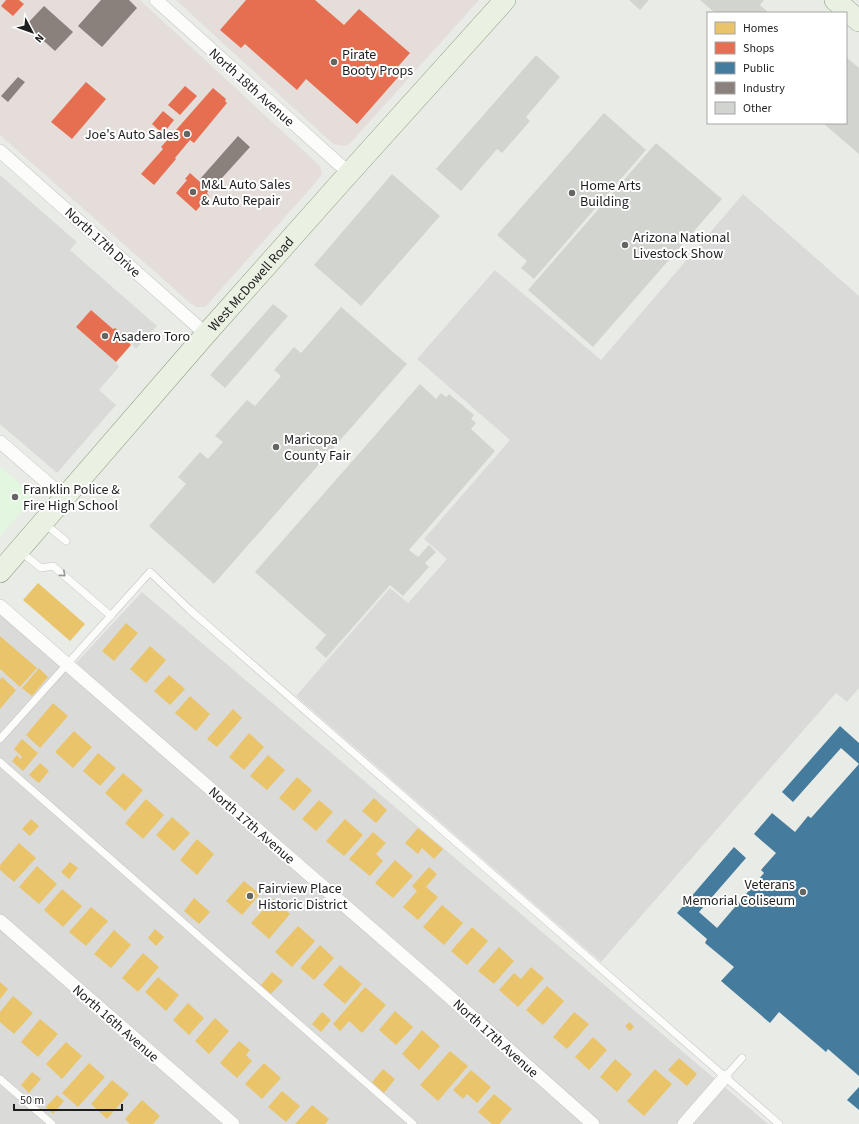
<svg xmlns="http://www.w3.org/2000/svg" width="859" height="1124" font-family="'Source Sans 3',sans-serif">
<rect width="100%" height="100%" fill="#e9ece6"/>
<!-- residential -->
<path fill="#dadbd8" d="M 0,175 L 77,242 L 70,250 L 157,326 L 136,349 L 124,336 L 115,328 L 113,329 L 91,310 L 76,327 L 116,362 L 119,367 L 99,390 L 116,405 L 57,473 L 0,424 Z
M 743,194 L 859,296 L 859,688 L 847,702 L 836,693 L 601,962 L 296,696 L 390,588 L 408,603 L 447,559 L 424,539 L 510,440 L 417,359 L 495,270 L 601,360 Z
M 142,592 L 768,1124 L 0,1124 L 0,606 L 75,664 Z"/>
<!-- industrial -->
<path fill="#e4ddd9" d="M 0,0 L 140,0 L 320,166 L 322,174 L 316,182 L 207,305 L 204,307 L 196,307 L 189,302 L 0,135 Z
M 176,0 L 479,0 L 355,138 L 348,145 L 345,146 L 333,144 Z"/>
<!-- education -->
<path fill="#e2f6e0" d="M 0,466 L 30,493 L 30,502 L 0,536 Z"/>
<!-- homes -->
<path fill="#e9c46a" d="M 38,583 L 85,624 L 70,641 L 23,600 Z
M 126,623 L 138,633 L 114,661 L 102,651 Z
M 0,636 L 37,668 L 20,687 L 0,669 Z
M 150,646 L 166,660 L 146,683 L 130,669 Z
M 39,668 L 48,677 L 32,696 L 22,688 Z
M 169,675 L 185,689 L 170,705 L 154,691 Z
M 2,677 L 16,690 L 0,709 L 0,680 Z
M 190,696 L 210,714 L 196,731 L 175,713 Z
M 53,703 L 68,716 L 40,748 L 26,735 Z
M 233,709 L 242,718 L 217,747 L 207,739 Z
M 74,731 L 92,747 L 73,768 L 55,752 Z
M 249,733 L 264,747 L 244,770 L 229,757 Z
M 22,739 L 38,753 L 23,771 L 12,761 L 17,755 L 20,759 L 22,757 L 14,749 Z
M 98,753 L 116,768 L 100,786 L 83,771 Z
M 268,755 L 285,770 L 267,790 L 250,776 Z
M 40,763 L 49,771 L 39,783 L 29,775 Z
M 123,773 L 143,790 L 125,811 L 105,793 Z
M 297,777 L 312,790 L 294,811 L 279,798 Z
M 374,798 L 387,810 L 376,823 L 362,811 Z
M 146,799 L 164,815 L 143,839 L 125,823 Z
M 319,800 L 333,812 L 316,831 L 302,819 Z
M 172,817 L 190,833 L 174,851 L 156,835 Z
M 31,819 L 39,826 L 30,836 L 22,829 Z
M 345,819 L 363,835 L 344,856 L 326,841 Z
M 418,828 L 443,849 L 434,859 L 422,848 L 418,854 L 405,843 Z
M 373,832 L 386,843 L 376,854 L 383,861 L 370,876 L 349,859 Z
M 197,839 L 214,854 L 197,875 L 180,860 Z
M 19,843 L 36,858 L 14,882 L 0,870 L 0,865 Z
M 395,860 L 413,876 L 393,898 L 375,883 Z
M 70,862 L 78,868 L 69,879 L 61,872 Z
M 37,866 L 57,884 L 39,904 L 19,887 Z
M 429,867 L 437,874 L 426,887 L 438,897 L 418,920 L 403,907 L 417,891 L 412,886 Z
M 244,881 L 260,894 L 242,915 L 226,901 Z
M 62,889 L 82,906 L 63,927 L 44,910 Z
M 194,898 L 210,912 L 199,924 L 184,911 Z
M 273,899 L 290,914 L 269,939 L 251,923 Z
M 442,905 L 463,923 L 444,945 L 423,927 Z
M 91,907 L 108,921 L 86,946 L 69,932 Z
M 298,926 L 315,941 L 292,967 L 275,952 Z
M 472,927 L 488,941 L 467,965 L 451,951 Z
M 155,929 L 164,937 L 156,946 L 148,938 Z
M 114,930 L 131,945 L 111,968 L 94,954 Z
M 320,945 L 334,958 L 314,980 L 300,968 Z
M 499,947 L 514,961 L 494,984 L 478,971 Z
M 143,953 L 159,967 L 138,992 L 122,978 Z
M 340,965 L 362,984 L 345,1004 L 323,985 Z
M 531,967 L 544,978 L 518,1007 L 499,990 L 514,973 L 521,979 Z
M 272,972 L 283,981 L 271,994 L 261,985 Z
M 158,977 L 179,995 L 166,1011 L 145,992 Z
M 0,982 L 8,989 L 0,999 Z
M 547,986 L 564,1001 L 543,1025 L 526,1010 Z
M 365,987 L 386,1005 L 362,1033 L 349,1021 L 340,1031 L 333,1024 Z
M 13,996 L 33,1013 L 14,1034 L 0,1022 L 0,1012 Z
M 188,1003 L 204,1018 L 189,1035 L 173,1020 Z
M 395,1011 L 413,1027 L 396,1045 L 379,1030 Z
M 322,1012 L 331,1020 L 321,1032 L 312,1024 Z
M 574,1012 L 589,1024 L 567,1049 L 553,1037 Z
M 215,1018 L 229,1031 L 209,1054 L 195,1041 Z
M 40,1019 L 58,1034 L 38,1057 L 21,1042 Z
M 630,1022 L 634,1027 L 630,1031 L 625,1026 Z
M 422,1030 L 440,1046 L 419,1070 L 402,1054 Z
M 593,1037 L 607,1050 L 589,1070 L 575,1057 Z
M 239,1041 L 250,1050 L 246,1055 L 252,1061 L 237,1078 L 220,1063 Z
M 66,1042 L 82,1056 L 62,1079 L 46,1064 Z
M 450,1051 L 468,1066 L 438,1101 L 420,1085 Z
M 679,1058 L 697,1074 L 687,1086 L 668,1070 Z
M 615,1059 L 632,1074 L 617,1092 L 600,1077 Z
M 89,1063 L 105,1077 L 78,1107 L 62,1093 Z
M 264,1063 L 281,1078 L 262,1099 L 245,1084 Z
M 383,1069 L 395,1079 L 384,1093 L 372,1082 Z
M 655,1069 L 672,1084 L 644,1116 L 627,1101 Z
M 471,1070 L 491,1087 L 477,1103 L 467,1094 L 463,1099 L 453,1090 Z
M 32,1072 L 41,1079 L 29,1093 L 21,1085 Z
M 112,1080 L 129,1094 L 107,1119 L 91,1104 Z
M 282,1091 L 300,1106 L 286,1122 L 268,1107 Z
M 494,1094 L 512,1109 L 499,1124 L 492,1124 L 478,1112 Z
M 57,1095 L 64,1101 L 53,1114 L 46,1107 Z
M 142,1100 L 160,1116 L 153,1124 L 130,1124 L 125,1119 Z
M 312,1105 L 329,1119 L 325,1124 L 295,1124 Z"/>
<!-- shops -->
<path fill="#e76f51" d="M 6,0 L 19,0 L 24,4 L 13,16 L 1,6 Z
M 246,0 L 315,0 L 344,25 L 359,9 L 410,53 L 395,70 L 400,75 L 357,124 L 306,79 L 297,90 L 245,44 L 241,48 L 220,30 Z
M 86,82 L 106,99 L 72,139 L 51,122 Z
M 185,86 L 197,96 L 180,115 L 168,105 Z
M 213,88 L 226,99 L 225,101 L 227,103 L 194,143 L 190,140 L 175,158 L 176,159 L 154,185 L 141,174 L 163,149 L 161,147 Z
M 163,111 L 174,120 L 163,134 L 152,124 Z
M 190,173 L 209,190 L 207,193 L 209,196 L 196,211 L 176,193 L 187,180 L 185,179 Z
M 91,310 L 113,329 L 115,328 L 124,336 L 123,337 L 131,345 L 116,362 L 76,327 Z"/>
<!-- public -->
<path fill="#457b9d" d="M 840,726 L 859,743 L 859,1076 L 828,1049 L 826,1052 L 779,1012 L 770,1023 L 721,981 L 734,967 L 705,943 L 707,939 L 677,913 L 734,847 L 746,858 L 699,912 L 717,928 L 764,873 L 761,870 L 776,853 L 754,834 L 772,813 L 795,832 L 808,816 L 811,818 L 859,764 L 841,748 L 793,802 L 782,792 Z
M 859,1087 L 859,1110 L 847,1100 Z"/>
<!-- industry -->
<path fill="#8a817c" d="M 101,0 L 129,0 L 137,8 L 102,47 L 78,26 Z
M 44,6 L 73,32 L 55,51 L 26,25 Z
M 18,77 L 25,82 L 8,102 L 1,96 Z
M 238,136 L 250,147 L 212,189 L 200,179 Z"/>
<!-- building -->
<path fill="#d2d5cf" d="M 629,0 L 649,0 L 640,10 Z
M 700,0 L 764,0 L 760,5 L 769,13 L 715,13 Z
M 536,55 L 560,77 L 526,117 L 530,121 L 502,153 L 497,149 L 461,191 L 436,169 Z
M 846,57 L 859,68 L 859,154 L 823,123 L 846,123 Z
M 604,113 L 646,150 L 534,279 L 521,268 L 527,261 L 497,235 Z
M 656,143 L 722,199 L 593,347 L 528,290 Z
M 392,174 L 440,216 L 361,306 L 314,265 Z
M 273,304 L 288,316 L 225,388 L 210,375 Z
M 341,307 L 407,364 L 214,584 L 149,526 L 186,484 L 178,477 L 200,452 L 208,459 L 223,442 L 215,436 L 247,400 L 255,406 L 281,376 L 274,370 L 294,347 L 301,353 Z
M 420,384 L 436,399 L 441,393 L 446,397 L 449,394 L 474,415 L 471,419 L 476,423 L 471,429 L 495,451 L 409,550 L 418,557 L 429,545 L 436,552 L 425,563 L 429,567 L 403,596 L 390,585 L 326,658 L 315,648 L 326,635 L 255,572 Z"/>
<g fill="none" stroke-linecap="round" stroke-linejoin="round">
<defs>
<path id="lane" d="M 45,524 L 66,541
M 21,552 L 41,568 L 53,566 L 111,616
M 0,739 L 150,572 L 190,610 L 779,1124
M 0,762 L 413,1124
M 725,1077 L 742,1058
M 0,1079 L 52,1124"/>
<path id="street" d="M 156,0 L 349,173
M 0,151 L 206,334
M 0,442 L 65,498
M 0,606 L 435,984 L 593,1124
M 0,921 L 233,1124
M 684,1124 L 725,1077"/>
<g id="primary">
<path d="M 835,0 L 859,21"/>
<path id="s1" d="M 0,572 L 206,334 L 334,190 L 505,0"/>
</g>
</defs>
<!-- lane casing -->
<use href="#lane" stroke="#c4c5c2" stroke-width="8"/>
<!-- street casing -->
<use href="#street" stroke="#c4c5c2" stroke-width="14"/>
<!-- primary casing -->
<use href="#primary" stroke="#8ea282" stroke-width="22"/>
<!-- lane -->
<use href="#lane" stroke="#fcfcfb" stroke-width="7"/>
<!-- street -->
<use href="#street" stroke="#fcfcfb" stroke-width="13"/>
<!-- primary -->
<use href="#primary" stroke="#eaf1e3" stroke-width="21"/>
</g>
<!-- one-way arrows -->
<defs><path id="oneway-chevron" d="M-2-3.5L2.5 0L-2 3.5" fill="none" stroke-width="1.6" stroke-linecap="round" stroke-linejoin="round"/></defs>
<use stroke="#989898" href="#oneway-chevron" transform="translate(63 574) rotate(41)"/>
<!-- markers -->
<g fill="#656664" stroke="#fff" stroke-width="1.5">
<circle cx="334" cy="62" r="4"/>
<circle cx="187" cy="134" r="4"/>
<circle cx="193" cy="192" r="4"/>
<circle cx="572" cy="193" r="4"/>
<circle cx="625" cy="245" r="4"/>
<circle cx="105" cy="336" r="4"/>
<circle cx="276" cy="447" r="4"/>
<circle cx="15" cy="497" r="4"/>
<circle cx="803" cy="892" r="4"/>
<circle cx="250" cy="896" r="4"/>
</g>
<g text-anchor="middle" stroke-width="4" stroke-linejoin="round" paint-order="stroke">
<!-- poi labels -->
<g font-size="14" fill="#1e1e1e" stroke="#fff" text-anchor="start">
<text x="342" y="59">Pirate<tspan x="342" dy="16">Booty Props</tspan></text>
<text x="179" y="139" text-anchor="end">Joe's Auto Sales</text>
<text x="201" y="189">M&amp;L Auto Sales<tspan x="201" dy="16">&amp; Auto Repair</tspan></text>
<text x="580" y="190">Home Arts<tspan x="580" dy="16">Building</tspan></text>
<text x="633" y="242">Arizona National<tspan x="633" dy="16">Livestock Show</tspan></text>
<text x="113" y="341">Asadero Toro</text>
<text x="284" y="444">Maricopa<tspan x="284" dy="16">County Fair</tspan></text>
<text x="23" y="494">Franklin Police &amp;<tspan x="23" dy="16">Fire High School</tspan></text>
<text x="795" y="889" text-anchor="end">Veterans<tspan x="795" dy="16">Memorial Coliseum</tspan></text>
<text x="258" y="893">Fairview Place<tspan x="258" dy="16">Historic District</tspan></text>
</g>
<!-- street labels -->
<g font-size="14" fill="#1e1e1e" stroke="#fff">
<text transform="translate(252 87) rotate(42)" y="5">North 18th Avenue</text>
<text transform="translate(103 242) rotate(42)" y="5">North 17th Drive</text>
<text dy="5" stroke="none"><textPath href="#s1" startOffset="382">West McDowell Road</textPath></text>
<text transform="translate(252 825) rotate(41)" y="5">North 17th Avenue</text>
<text transform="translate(116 1023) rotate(41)" y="5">North 16th Avenue</text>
<text transform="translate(496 1038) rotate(42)" y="5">North 17th Avenue</text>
</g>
</g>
<!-- legend -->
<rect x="707" y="12" width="140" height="112" fill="#ffffff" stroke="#a5a5a5"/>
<rect x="715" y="22" width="20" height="12" fill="#e9c46a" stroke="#a5a5a5"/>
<text x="743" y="32" font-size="12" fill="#1e1e1e">Homes</text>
<rect x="715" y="42" width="20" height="12" fill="#e76f51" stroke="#a5a5a5"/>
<text x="743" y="52" font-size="12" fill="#1e1e1e">Shops</text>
<rect x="715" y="62" width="20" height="12" fill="#457b9d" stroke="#a5a5a5"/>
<text x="743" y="72" font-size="12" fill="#1e1e1e">Public</text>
<rect x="715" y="82" width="20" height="12" fill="#8a817c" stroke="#a5a5a5"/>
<text x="743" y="92" font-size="12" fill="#1e1e1e">Industry</text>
<rect x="715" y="102" width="20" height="12" fill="#d2d5cf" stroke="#a5a5a5"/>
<text x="743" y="112" font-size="12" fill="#1e1e1e">Other</text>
<!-- north arrow -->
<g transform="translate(32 32) rotate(131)" stroke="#ffffff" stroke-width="3" paint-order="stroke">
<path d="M0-3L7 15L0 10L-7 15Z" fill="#1e1e1e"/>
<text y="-6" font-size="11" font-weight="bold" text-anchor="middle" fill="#1e1e1e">N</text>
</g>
<!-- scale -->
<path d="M14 1104v6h108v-6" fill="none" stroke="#1e1e1e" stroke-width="2"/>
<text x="20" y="1104" font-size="12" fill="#1e1e1e" stroke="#ffffff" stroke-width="3" paint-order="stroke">50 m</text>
</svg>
